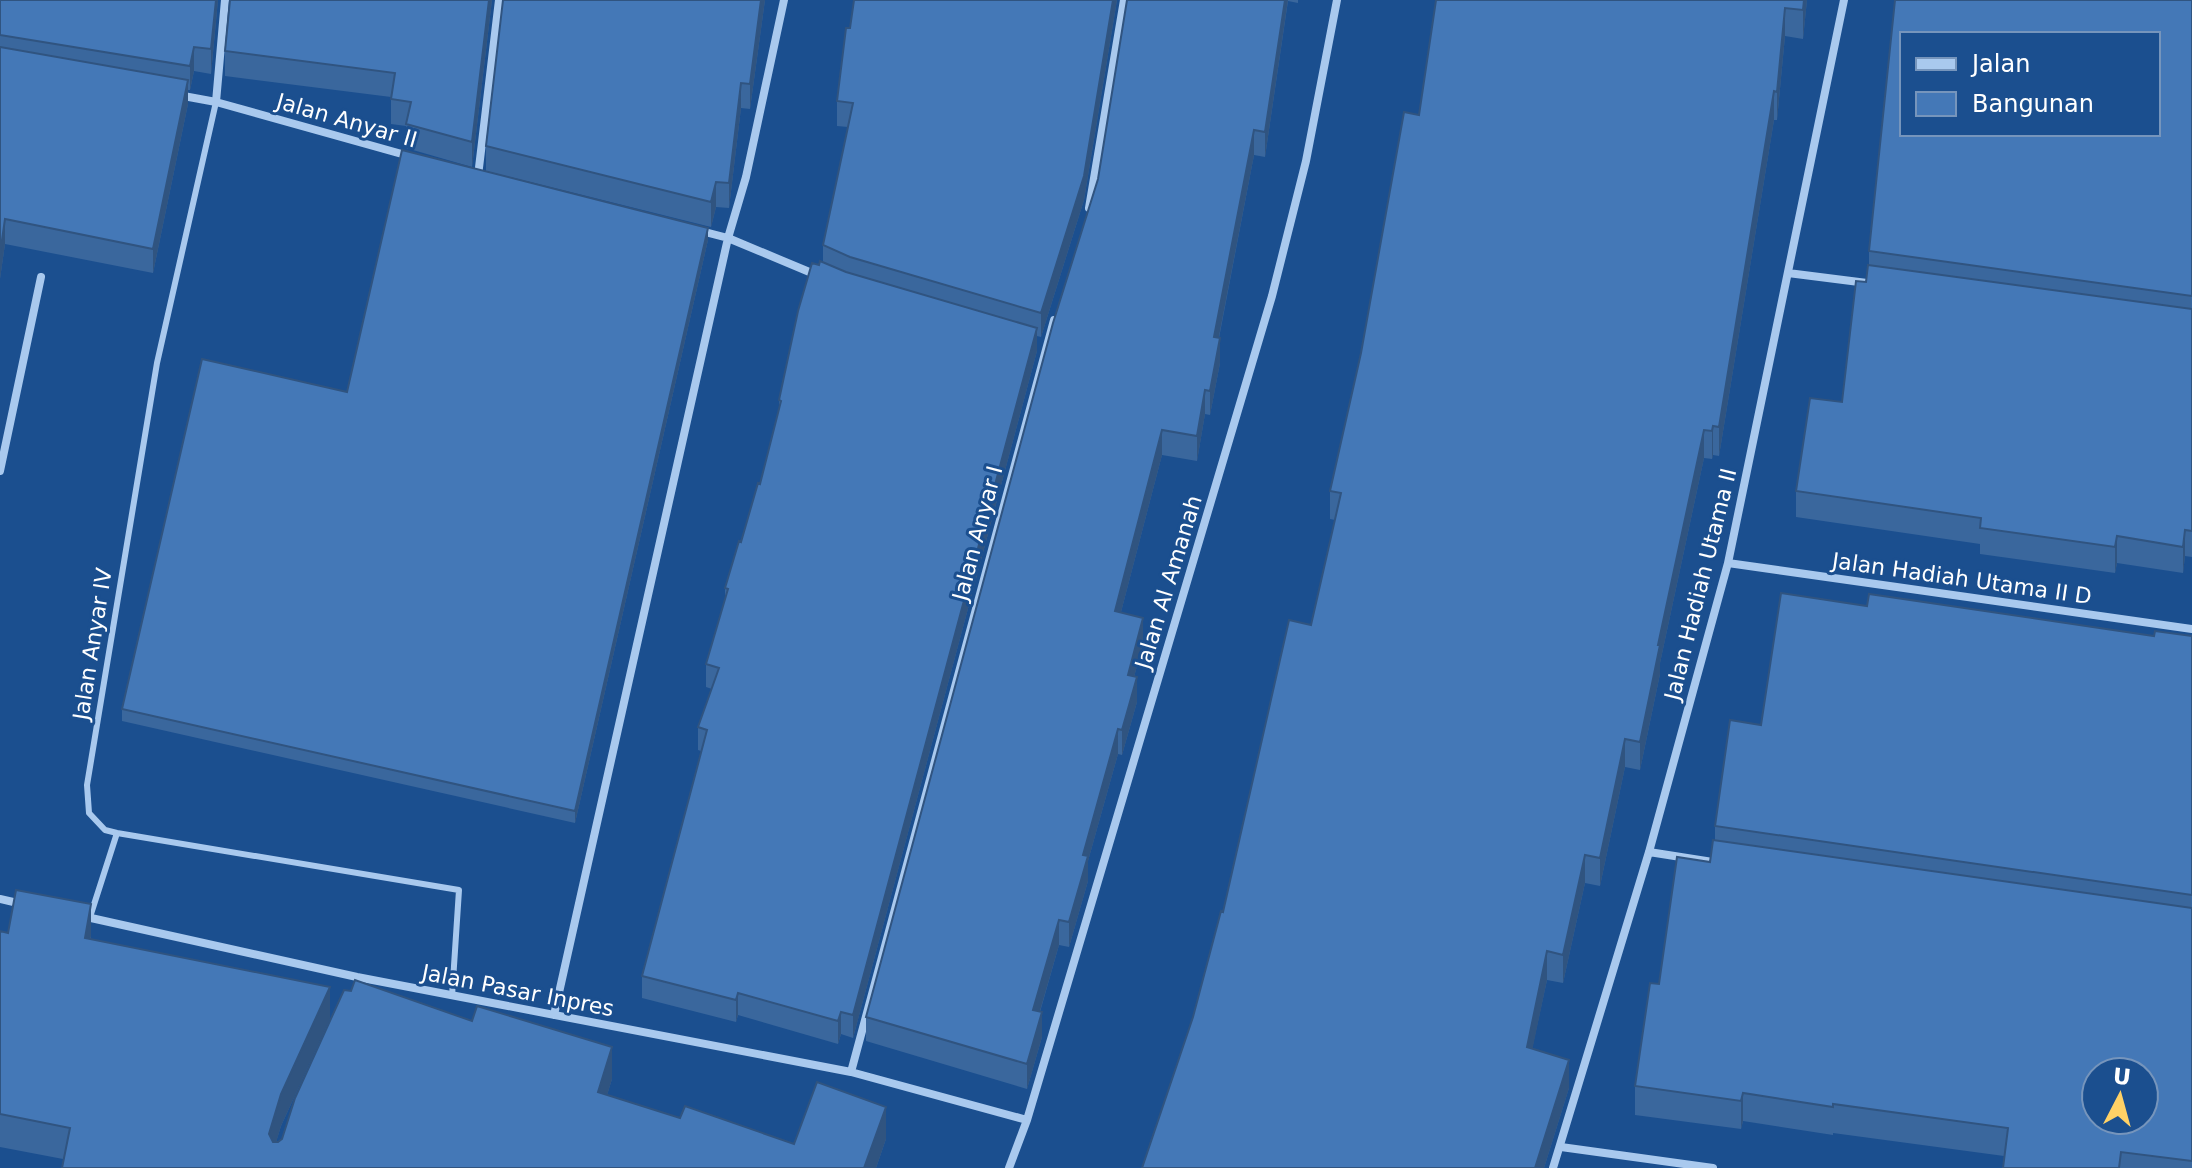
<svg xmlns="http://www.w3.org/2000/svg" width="2192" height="1168" font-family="'DejaVu Sans',sans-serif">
<rect width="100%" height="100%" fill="#1b4f8f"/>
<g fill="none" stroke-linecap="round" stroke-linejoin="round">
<!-- service -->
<path stroke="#a9c9ee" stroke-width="6" d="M 216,102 L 157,363 L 87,785 L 89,813 L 105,830 L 117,833 L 459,890 L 452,996
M 90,917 L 117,833"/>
<!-- minor -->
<path stroke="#a9c9ee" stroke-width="8" d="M 178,95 L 216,102 L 409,156
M 216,102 L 225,0
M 478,176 L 499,0
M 1089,208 L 1124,0
M 701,231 L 728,238 L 819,276
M 1788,273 L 1867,283
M 0,471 L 41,277
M 1728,563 L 2192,629
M 1649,852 L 1719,863
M 0,899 L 22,904
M 82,916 L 357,977 L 851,1072 L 1027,1120
M 554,1015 L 728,238 L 746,177 L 784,0
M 851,1072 L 1054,320
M 1561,1147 L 1713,1168
M 1009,1168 L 1027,1120 L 1272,296 L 1306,161 L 1337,0
M 1553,1168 L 1649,852 L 1728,563 L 1844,0"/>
</g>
<!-- wall -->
<path fill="#3a679d" d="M 0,0 L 218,0 L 211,74 L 194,71 L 190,90 L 188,90 L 188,104 L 153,273 L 5,244 L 0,279 Z
M 492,0 L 472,167 L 406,148 L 406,126 L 391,124 L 391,97 L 225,76 L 225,51 Z
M 765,0 L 750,109 L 741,108 L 729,208 L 716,207 L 711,227 L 486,171 L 486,146 Z
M 854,0 L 1117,0 L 1084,200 L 1041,337 L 1037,336 L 1037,351 L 853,1038 L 841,1034 L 838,1044 L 738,1015 L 736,1022 L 642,998 L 642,976 L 701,751 L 698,750 L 698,727 L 712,689 L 706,687 L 706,664 L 725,600 L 725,588 L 760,484 L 779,409 L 779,400 L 819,265 L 823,263 L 823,245 L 848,127 L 837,126 L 837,101 L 850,28 Z
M 1127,0 L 1298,0 L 1298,3 L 1288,1 L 1265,157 L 1254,155 L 1219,338 L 1220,363 L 1210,415 L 1205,414 L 1197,461 L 1162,455 L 1121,612 L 1143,643 L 1134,677 L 1137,702 L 1122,755 L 1118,754 L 1088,861 L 1088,881 L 1069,947 L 1059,945 L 1040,1012 L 1042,1037 L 1027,1089 L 866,1041 L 866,1017 L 1098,179 Z
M 1807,0 L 1803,39 L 1785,36 L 1777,120 L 1774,120 L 1719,456 L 1713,455 L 1712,459 L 1704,458 L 1660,663 L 1660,674 L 1640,770 L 1625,767 L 1600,886 L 1585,883 L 1563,983 L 1547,980 L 1532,1049 L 1569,1088 L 1544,1168 L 1142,1168 L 1193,1017 L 1223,912 L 1311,625 L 1335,520 L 1330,519 L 1330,491 L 1419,115 Z
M 2192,0 L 2192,557 L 2185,556 L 2183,573 L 2117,563 L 2115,573 L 1980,554 L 1980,544 L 1796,517 L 1796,491 L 1842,402 L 1869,265 L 1869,251 Z
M 708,240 L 575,823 L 122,721 L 122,709 L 347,392 Z
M 1867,606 L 2154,636 L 2192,636 L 2192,1168 L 2003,1168 L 2004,1156 L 1833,1133 L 1833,1135 L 1743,1121 L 1741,1129 L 1635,1115 L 1635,1086 L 1659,984 L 1710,862 L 1715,840 L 1715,826 L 1761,725 Z
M 0,931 L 8,933 L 91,936 L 91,939 L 330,1019 L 281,1126 L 276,1142 L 612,1079 L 607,1095 L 680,1118 L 794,1144 L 886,1139 L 876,1168 L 63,1159 L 0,1147 Z"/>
<!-- shaded-wall -->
<path fill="#305480" d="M 216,0 L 218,0 L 211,74 L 211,49 Z
M 489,0 L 492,0 L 472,167 L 472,142 Z
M 761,0 L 765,0 L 750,109 L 750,84 Z
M 1113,0 L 1117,0 L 1084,200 L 1041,337 L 1041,313 Z
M 1285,0 L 1288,0 L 1265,157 L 1265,132 Z
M 1804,0 L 1807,0 L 1803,39 L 1803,10 Z
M 1785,8 L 1785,36 L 1777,120 L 1777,92 Z
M 194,47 L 194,71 L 190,90 L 190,66 Z
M 188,80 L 188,104 L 153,273 L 153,249 Z
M 741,83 L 741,108 L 729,208 L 729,183 Z
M 1774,91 L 1774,120 L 1719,456 L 1719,427 Z
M 1254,130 L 1254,155 L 1214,362 L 1214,337 Z
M 716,182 L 716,207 L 711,227 L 711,202 Z
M 5,219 L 5,244 L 0,279 L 0,254 Z
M 708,228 L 708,240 L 575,823 L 575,811 Z
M 1037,328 L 1037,351 L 853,1038 L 853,1015 Z
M 1220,338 L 1220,363 L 1210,415 L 1210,391 Z
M 1205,390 L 1205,414 L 1197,461 L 1197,436 Z
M 1713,426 L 1713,455 L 1712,459 L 1712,431 Z
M 1162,430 L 1162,455 L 1115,635 L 1115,611 Z
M 1704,430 L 1704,458 L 1660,663 L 1660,674 L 1640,770 L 1640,742 L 1658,645 Z
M 2185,530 L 2185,556 L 2183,573 L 2183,547 Z
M 2117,536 L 2117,563 L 2115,573 L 2115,547 Z
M 1143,618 L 1143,643 L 1128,700 L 1128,675 Z
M 1137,677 L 1137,702 L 1122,755 L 1122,730 Z
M 1118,729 L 1118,754 L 1088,861 L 1088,881 L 1069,947 L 1069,922 L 1083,855 Z
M 1625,739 L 1625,767 L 1600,886 L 1600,858 Z
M 1585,855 L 1585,883 L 1563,983 L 1563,955 Z
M 91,904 L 91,936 L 85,970 L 85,938 Z
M 1059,920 L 1059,945 L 1033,1035 L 1033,1010 Z
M 1547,951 L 1547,980 L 1527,1075 L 1527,1047 Z
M 330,987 L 330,1019 L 281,1126 L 269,1166 L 269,1134 L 281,1094 Z
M 738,993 L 738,1015 L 736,1022 L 736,1000 Z
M 841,1012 L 841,1034 L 838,1044 L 838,1021 Z
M 1042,1012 L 1042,1037 L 1027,1089 L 1027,1064 Z
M 612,1047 L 612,1079 L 598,1125 L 598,1092 Z
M 1569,1060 L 1569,1088 L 1544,1168 L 1535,1168 Z
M 1743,1093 L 1743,1121 L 1741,1129 L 1741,1101 Z
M 886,1107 L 886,1139 L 876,1168 L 864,1168 Z"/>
<!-- building -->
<path fill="#4478b7" stroke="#305480" stroke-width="2" fill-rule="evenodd" d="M 0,0 L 216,0 L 211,49 L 194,47 L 190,66 L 0,35 Z
M 230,0 L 489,0 L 472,142 L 406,124 L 411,102 L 391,99 L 395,73 L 225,51 Z
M 503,0 L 761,0 L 750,84 L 741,83 L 729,183 L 716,182 L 711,202 L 486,146 Z
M 854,0 L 1113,0 L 1084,176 L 1041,313 L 850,257 L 823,245 L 853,103 L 837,101 L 846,28 L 850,28 Z
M 1127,0 L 1285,0 L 1265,132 L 1254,130 L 1214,337 L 1220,338 L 1210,391 L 1205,390 L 1197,436 L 1162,430 L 1115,611 L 1143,618 L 1128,675 L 1137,677 L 1122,730 L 1118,729 L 1083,855 L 1088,856 L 1069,922 L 1059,920 L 1033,1010 L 1042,1012 L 1027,1064 L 866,1017 L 1053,323 L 1098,179 Z
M 1436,0 L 1804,0 L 1803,10 L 1785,8 L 1777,92 L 1774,91 L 1719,427 L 1713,426 L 1712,431 L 1704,430 L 1658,645 L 1660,645 L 1640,742 L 1625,739 L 1600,858 L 1585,855 L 1563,955 L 1547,951 L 1527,1047 L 1569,1060 L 1535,1168 L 1142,1168 L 1193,1017 L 1221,911 L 1223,912 L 1289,620 L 1311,625 L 1341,493 L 1330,491 L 1361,353 L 1404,112 L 1419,115 Z
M 1895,0 L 2192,0 L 2192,296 L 1869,251 ZM 1902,34 L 2158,34 L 2158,134 L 1902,134 Z
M 0,47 L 188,80 L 153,249 L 5,219 L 0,254 Z
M 402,150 L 708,228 L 575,811 L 122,709 L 202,359 L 347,392 Z
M 820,261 L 846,272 L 1037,328 L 853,1015 L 841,1012 L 838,1021 L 738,993 L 736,1000 L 642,976 L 707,730 L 698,727 L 719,668 L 706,664 L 728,589 L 725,588 L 739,541 L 741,542 L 758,483 L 760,484 L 781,401 L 779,400 L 798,311 L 812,263 L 819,265 Z
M 1868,265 L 2192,309 L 2192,531 L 2185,530 L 2183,547 L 2117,536 L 2115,547 L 1980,528 L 1981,518 L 1796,491 L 1810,398 L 1842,402 L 1856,281 L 1866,282 Z
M 1781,593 L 1867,606 L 1869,594 L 2154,636 L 2155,631 L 2192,636 L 2192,895 L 1715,826 L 1730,720 L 1761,725 Z
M 1713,840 L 2192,908 L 2192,1161 L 2121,1152 L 2119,1168 L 2003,1168 L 2008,1128 L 1833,1104 L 1833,1107 L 1743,1093 L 1741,1101 L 1635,1086 L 1650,983 L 1659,984 L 1677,857 L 1710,862 ZM 2096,1072 L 2144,1072 L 2144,1120 L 2096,1120 Z
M 16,890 L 91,904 L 85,938 L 330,987 L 281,1094 L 269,1134 L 273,1142 L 278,1142 L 282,1139 L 295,1098 L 344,990 L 351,991 L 355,980 L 472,1021 L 477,1006 L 612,1047 L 598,1092 L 680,1118 L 685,1106 L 794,1144 L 817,1082 L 886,1107 L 864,1168 L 62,1168 L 70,1128 L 0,1114 L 0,931 L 8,933 Z"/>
<g text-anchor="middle" stroke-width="6" stroke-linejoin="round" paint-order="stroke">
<!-- street labels -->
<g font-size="22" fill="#fff" stroke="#1b4f8f">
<text transform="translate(347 120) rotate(16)" y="8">Jalan Anyar II</text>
<text transform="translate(977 533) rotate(-75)" y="8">Jalan Anyar I</text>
<text transform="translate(1962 578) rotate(8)" y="8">Jalan Hadiah Utama II D</text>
<text transform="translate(1168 582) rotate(-73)" y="8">Jalan Al Amanah</text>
<text transform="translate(1700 584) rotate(-76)" y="8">Jalan Hadiah Utama II</text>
<text transform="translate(92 644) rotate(-81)" y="8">Jalan Anyar IV</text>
<text transform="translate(518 990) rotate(11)" y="8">Jalan Pasar Inpres</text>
</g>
</g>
<!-- legend -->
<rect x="1900" y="32" width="260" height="104" fill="#1b4f8f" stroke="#7695bc" stroke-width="2"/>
<rect x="1916" y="58" width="40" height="12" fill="#a9c9ee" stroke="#7695bc" stroke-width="2"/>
<text x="1972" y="72" font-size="24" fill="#ffffff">Jalan</text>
<rect x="1916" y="92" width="40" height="24" fill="#4478b7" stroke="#7695bc" stroke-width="2"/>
<text x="1972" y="112" font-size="24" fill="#ffffff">Bangunan</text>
<!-- north arrow -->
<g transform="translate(2120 1096) rotate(6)"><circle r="38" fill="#1b4f8f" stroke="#7695bc" stroke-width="2"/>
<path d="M0-6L14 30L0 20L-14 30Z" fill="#ffd166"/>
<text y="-12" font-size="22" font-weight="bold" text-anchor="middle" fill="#ffffff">U</text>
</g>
</svg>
